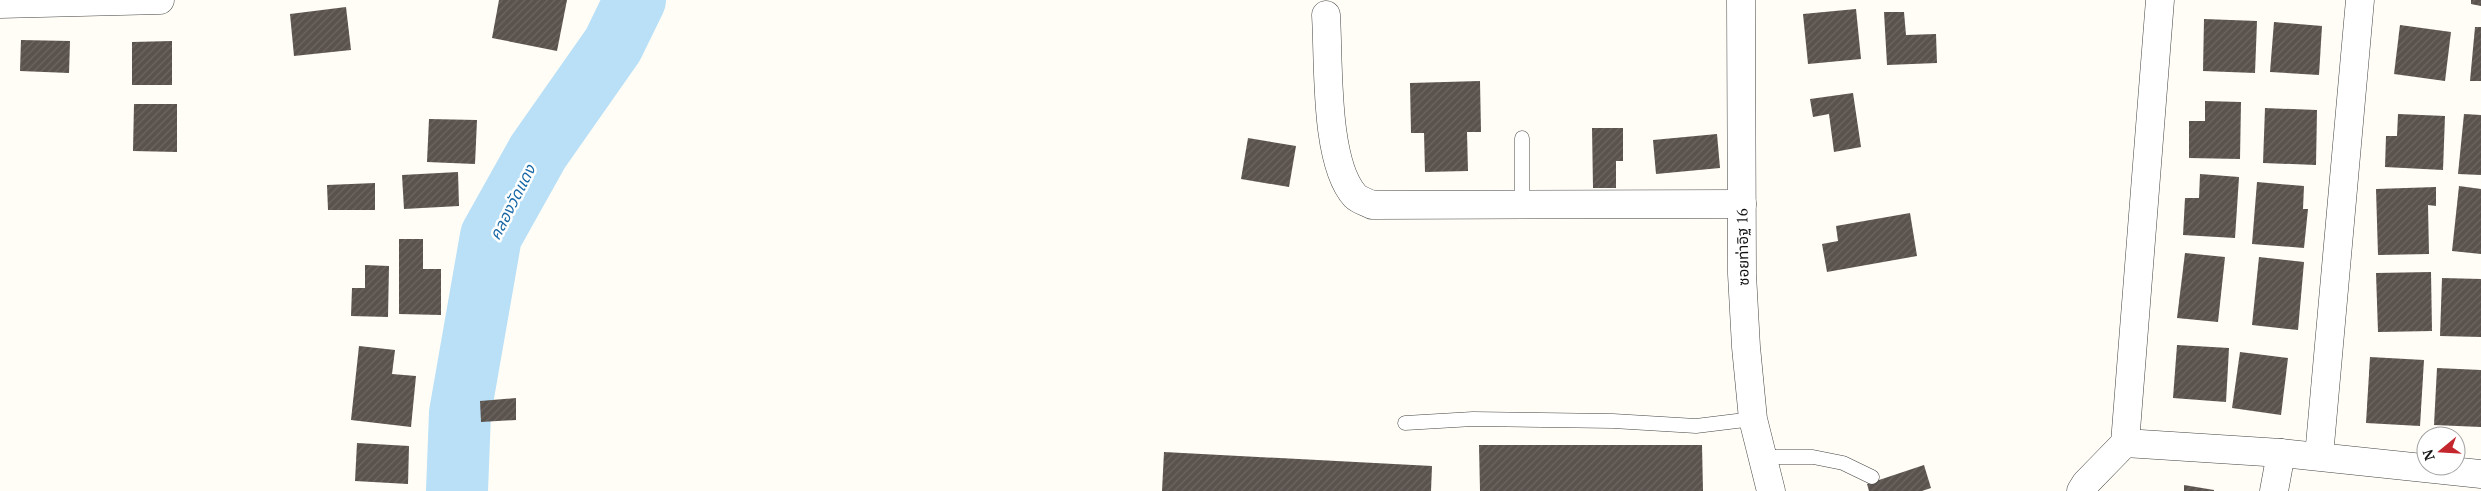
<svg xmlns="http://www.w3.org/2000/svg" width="2481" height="491" font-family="'PT Serif','Noto Sans Thai',serif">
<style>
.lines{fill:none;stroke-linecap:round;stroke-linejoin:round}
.river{stroke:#b9e0f7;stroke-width:62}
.building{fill:url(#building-hatch)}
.service-casing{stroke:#444;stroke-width:15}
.minor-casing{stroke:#444;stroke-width:29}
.service{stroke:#fff;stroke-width:14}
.minor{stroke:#fff;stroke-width:28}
.labels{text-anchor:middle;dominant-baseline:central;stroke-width:5;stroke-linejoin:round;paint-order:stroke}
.street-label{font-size:15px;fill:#111;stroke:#fff}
.water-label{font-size:16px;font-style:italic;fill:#1768a6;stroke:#fff}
</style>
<defs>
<pattern id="building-hatch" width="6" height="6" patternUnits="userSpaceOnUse" patternTransform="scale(1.25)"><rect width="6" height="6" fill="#5a524d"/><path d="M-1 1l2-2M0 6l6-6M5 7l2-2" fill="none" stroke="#6d6662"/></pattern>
</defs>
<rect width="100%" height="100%" fill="#fffdf5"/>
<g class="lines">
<!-- river -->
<path class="river" d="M457,491l3,-78 31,-177 47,-84 75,-107 22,-45"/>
</g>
<!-- building -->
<g class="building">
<path d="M499,0h68l-10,51 -65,-13z"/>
<path d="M2471,0h10v6l-10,-2z"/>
<path d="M346,7l5,43 -57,6 -4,-42z"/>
<path d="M1856,9l5,50 -53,5 -5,-50z"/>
<path d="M1884,12h20l2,23 30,-1 1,29 -50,2z"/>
<path d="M2204,19l53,2 -2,52 -52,-2z"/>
<path d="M2274,22l48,4 -3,49 -49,-3z"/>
<path d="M2400,25l51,7 -6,49 -51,-7z"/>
<path d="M2475,27h6v54h-11z"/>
<path d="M21,40l49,1 -1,32 -49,-2z"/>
<path d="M172,41v44h-40v-43z"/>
<path d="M1480,81l1,51h-14l1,39 -43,1 -1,-39h-13l-1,-50z"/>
<path d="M1853,93l8,54 -27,5 -5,-38 -16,3 -3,-18z"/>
<path d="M2205,101l36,1 -1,57 -51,-1v-37h16z"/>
<path d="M134,104h43v48l-44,-1z"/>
<path d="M2265,108l52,2 -1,55 -53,-2z"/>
<path d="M2398,114l47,2 -2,54 -58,-3 1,-31h11z"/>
<path d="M2464,114l17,1v60l-23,-1z"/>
<path d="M429,119l48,1 -2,44 -48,-2z"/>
<path d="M1592,128h31v33h-7v27h-23z"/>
<path d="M1717,134l3,34 -64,6 -3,-34z"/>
<path d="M1248,138l48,8 -7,41 -48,-8z"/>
<path d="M458,172l1,34 -55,3 -2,-34z"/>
<path d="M2200,174l39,3 -4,61 -52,-3 2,-37h14z"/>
<path d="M2257,182l47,4 -1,23h5l-4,39 -52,-4z"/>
<path d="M375,183v27h-47l-1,-25z"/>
<path d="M2459,186l22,3v65l-29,-3z"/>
<path d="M2436,187v19l-8,-1 1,49 -51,1 -2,-66z"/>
<path d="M1910,213l7,43 -90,16 -5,-28 16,-3 -2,-15z"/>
<path d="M399,239h24v30h18v46l-42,-1z"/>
<path d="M2185,253l40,4 -7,65 -41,-4z"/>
<path d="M2259,257l45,5 -6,68 -46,-5z"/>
<path d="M365,265l24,1 -1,51 -37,-1 1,-28h13z"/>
<path d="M2431,272l1,59 -54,1 -2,-59z"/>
<path d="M2442,278l39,1v58l-41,-1z"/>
<path d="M2177,345l52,3 -3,54 -53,-4z"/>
<path d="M359,346l36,4 -3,24 24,2 -5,51 -60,-7z"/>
<path d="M2240,352l48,6 -7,57 -49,-7z"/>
<path d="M2370,357l54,3 -4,66 -54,-3z"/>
<path d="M2437,368l44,2v57l-47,-2z"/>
<path d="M516,398v22l-35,2 -1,-21z"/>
<path d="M357,443l52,3 -1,38 -53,-3z"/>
<path d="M1479,445h223l1,46h-223z"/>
<path d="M1164,452l268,14 -1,25h-269z"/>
<path d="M1924,465l7,23 -9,3h-53l-2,-7z"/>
<path d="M2184,485l30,5v1h-30z"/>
</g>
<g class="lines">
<defs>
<g id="service">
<path d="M1522,205v-67"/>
<path d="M1405,423l68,-4 140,2 83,5 57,-7"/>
<path d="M1762,457h51l30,6 29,14"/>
</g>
<g id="minor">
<path d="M1741,0l1,274 4,73 7,72 18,72"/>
<path d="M0,4l160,-4"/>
<path d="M1326,15c3,46 -2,147 29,181 4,4 11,6 17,9l370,-1"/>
<path d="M2125,443l156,10 200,21"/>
<path d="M2319,456l41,-456"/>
<path d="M2081,491l5,-8 39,-40 35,-443"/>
<path d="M2274,491l7,-38"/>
</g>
</defs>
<!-- service casing -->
<use href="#service" class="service-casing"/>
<!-- minor casing -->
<use href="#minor" class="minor-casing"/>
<!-- service -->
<use href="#service" class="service"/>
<!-- minor -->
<use href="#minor" class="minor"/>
</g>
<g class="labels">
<!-- street labels -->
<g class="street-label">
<text transform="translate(1742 247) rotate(-91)">ซอยท่าอิฐ 16</text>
</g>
<!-- water labels -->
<g class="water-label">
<text transform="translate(512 202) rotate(-63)">คลองวัดแดง</text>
</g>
</g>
<!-- north arrow -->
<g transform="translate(2441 451) rotate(252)"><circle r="24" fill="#ffffff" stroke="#a0a0a0"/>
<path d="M0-4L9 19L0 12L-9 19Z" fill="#c4262e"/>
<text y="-8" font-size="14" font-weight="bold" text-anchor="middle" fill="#111111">N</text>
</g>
</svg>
